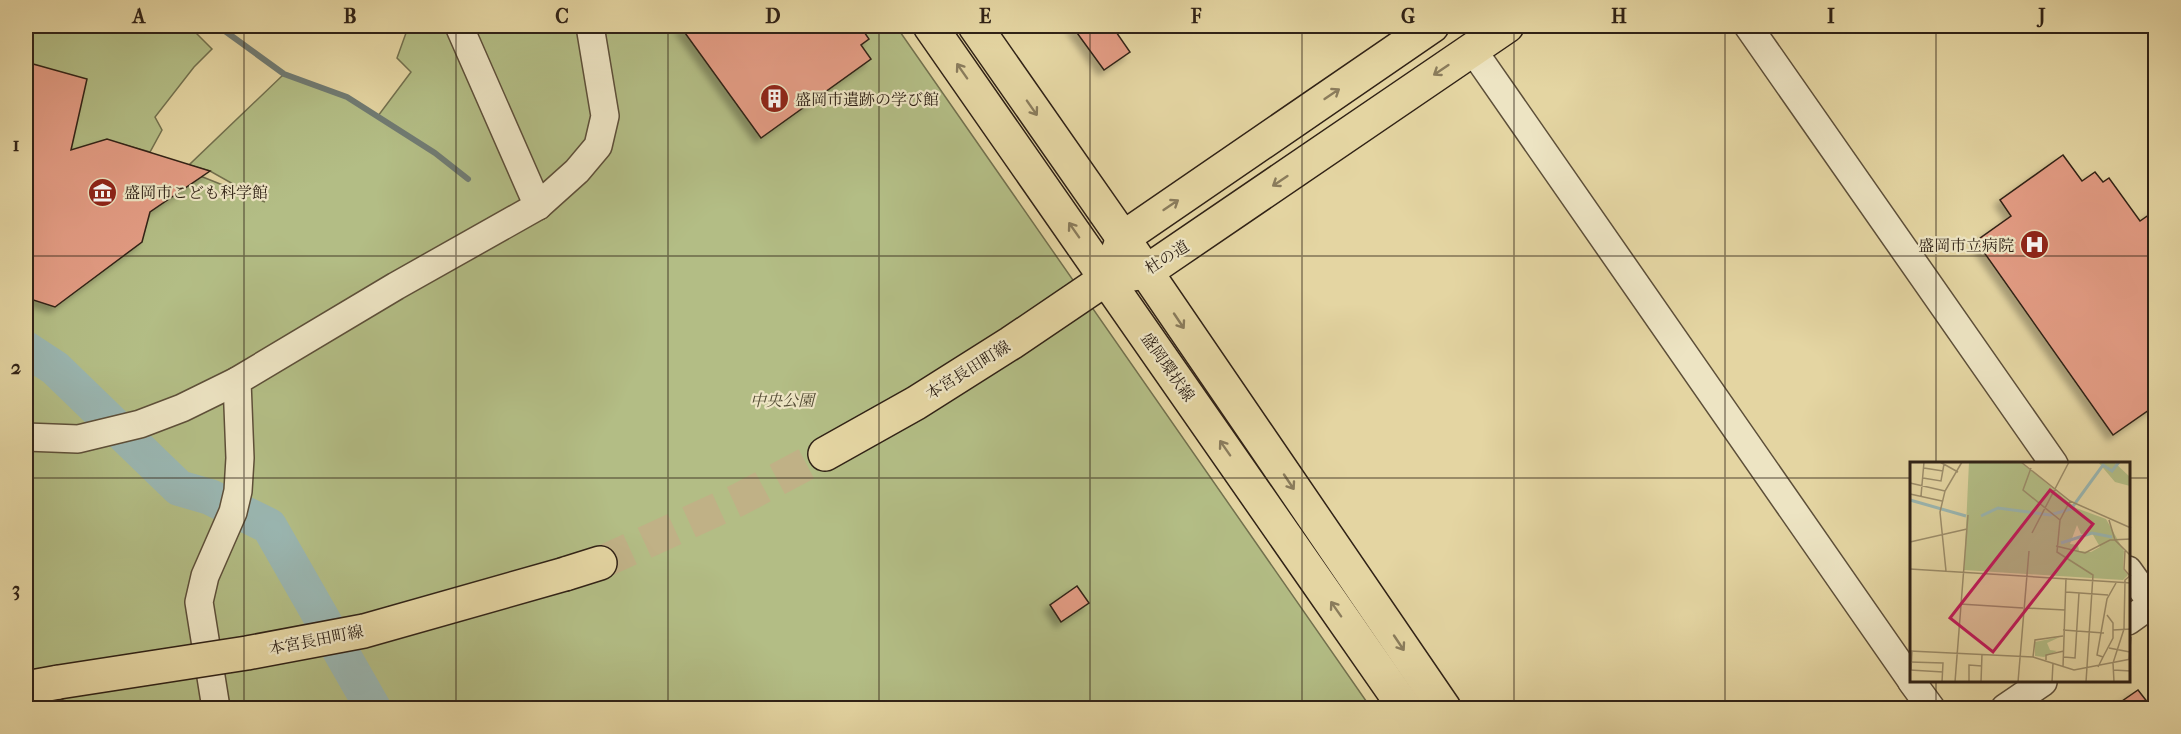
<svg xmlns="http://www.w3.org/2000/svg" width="2181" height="734" font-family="'IM FELL French Canon','Noto Serif JP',serif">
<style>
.green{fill:#b3bd85;stroke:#72704e;stroke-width:1.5}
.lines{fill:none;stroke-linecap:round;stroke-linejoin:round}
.stream{stroke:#707b73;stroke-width:6}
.river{stroke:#9ab6b1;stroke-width:36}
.building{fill:#e39c84;stroke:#302216;stroke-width:1.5;filter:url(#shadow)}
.major-tunnel{stroke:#c0b186;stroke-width:33;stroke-dasharray:33 16;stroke-linecap:butt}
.minor-casing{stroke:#5d4f39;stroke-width:30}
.major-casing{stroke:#302216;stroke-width:36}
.minor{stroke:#ede4c3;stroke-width:27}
.major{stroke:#e4d5a2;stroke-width:33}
.major-bridge-casing{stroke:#302216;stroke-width:36;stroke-linecap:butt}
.major-bridge{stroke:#e4d5a2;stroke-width:33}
.oneway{stroke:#8a7c5c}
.grid{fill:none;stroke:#302216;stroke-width:1.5;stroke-opacity:0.55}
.labels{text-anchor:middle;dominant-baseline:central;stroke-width:4.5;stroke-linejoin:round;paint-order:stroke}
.poi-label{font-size:16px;fill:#302216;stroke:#ede4c3;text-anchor:start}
.street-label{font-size:16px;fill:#302216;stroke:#ede4c3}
.park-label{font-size:16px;font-style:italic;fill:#514932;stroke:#ede4c3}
.inset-river{fill:none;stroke:#9ab6b1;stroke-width:3}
.inset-road{fill:none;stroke:#9c8d6a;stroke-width:1.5}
.view{fill:#c2185b;fill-opacity:0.15;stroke:#c2185b;stroke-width:3}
.inset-edge{fill:none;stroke:#302216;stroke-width:3}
.neatline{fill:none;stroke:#302216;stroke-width:2}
.grid-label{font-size:20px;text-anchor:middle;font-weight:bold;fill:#302216}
</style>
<defs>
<filter id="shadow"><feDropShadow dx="-5.5" dy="5.5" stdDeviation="3" flood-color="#0004"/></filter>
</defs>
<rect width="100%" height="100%" fill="#e4d5a2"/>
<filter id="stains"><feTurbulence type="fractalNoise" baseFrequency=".00333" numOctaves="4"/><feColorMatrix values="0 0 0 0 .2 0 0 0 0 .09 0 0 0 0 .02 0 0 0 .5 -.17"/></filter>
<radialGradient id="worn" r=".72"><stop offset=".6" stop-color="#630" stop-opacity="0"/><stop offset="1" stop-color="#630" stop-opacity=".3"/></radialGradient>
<!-- green -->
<path class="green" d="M26,26h163l23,23 -18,18 -39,50 7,13 -12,22 -32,-9 147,59 -55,-31 -21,-6 95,-91 63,23 31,19 33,-44 -14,-14 9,-25 -8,-7h498l475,682h-1345z"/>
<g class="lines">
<!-- stream -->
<path class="stream" d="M218,26l66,48 63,23 88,56 33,26"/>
<!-- river -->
<path class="river" d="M26,349l29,19 124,120 31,9 59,29 104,182"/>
</g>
<!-- building -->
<g class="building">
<path d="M680,26h180l9,13 -8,6 10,14 -110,79z"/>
<path d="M1072,26h40l18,26 -26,18z"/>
<path d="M26,62l61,17 -16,71 36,-11 103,32 -60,41 -8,30 -87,65 -28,-9 -1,-5z"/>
<path d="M2063,155l19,26 13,-9 8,10 6,-4 31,43 16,-11v195l-43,30 -137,-194 35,-25 -11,-16z"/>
<path d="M1077,586l12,17 -28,19 -11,-17z"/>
<path d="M2138,690l14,18h-40z"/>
</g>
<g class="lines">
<!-- major-tunnel -->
<path class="major-tunnel" d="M600,563l138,-63 87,-46"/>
<defs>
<g id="minor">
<path d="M459,26l79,180"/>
<path d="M1748,26l306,438"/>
<path d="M1472,49l439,631"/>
<path d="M26,437l52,2 62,-15 42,-16 55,-27"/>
<path d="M2128,570l28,39"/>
<path d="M2128,621l28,-20"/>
<path d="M1912,682l19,26"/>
<path d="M216,708l-17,-106 6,-26 28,-64 5,-21 2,-33 -3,-77 159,-95 142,-80 39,-35 21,-25 7,-30 -15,-90"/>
<path d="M2005,708l38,-26"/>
</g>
<g id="major">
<path d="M930,26l475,682"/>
<path d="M975,26l148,212 321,470"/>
<path d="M1116,257l7,-19 309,-212"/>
<path d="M825,454l91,-51 95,-60 96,-65 39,-6 361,-246"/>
<path d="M565,574l35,-11"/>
<path d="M26,688l33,-6"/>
</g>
</defs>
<!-- minor casing -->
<use href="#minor" class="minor-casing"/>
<!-- major casing -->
<use href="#major" class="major-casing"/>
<!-- minor -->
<use href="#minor" class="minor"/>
<!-- major -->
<use href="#major" class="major"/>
<defs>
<path id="major-bridge" d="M59,682l188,-29 117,-22 201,-57"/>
</defs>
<!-- major-bridge casing -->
<use href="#major-bridge" class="major-bridge-casing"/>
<!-- major-bridge -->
<use href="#major-bridge" class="major-bridge"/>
</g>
<!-- one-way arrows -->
<defs><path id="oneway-shaft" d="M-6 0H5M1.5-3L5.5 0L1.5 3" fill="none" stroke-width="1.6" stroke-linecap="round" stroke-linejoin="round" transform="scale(1.5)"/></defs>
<g class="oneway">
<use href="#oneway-shaft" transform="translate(1441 70) rotate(146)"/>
<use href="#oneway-shaft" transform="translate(962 71) rotate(-125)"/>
<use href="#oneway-shaft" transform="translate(1332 94) rotate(-34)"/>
<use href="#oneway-shaft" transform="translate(1032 108) rotate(55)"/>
<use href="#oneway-shaft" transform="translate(1280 181) rotate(146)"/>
<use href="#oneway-shaft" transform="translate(1171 205) rotate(-34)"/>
<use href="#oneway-shaft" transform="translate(1074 230) rotate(-125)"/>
<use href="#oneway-shaft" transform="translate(1179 321) rotate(56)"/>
<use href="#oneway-shaft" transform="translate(1225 448) rotate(-125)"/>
<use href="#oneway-shaft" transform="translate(1289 482) rotate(56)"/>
<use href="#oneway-shaft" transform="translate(1336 609) rotate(-125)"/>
<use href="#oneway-shaft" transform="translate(1399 643) rotate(56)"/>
</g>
<!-- grid -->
<path class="grid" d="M244,26v682M456,26v682M668,26v682M879,26v682M1090,26v682M1302,26v682M1514,26v682M1725,26v682M1936,26v438M26,256h2130M26,478h1885M2128,478h28M1936,682v26"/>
<!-- icons -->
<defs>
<symbol id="building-disc" viewBox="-11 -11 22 22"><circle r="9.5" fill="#8f2418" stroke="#ede4c3"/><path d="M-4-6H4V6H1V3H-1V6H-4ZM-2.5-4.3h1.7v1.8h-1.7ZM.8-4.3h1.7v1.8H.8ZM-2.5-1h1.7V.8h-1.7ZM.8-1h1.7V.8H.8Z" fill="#fff"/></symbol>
<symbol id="museum-disc" viewBox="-11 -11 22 22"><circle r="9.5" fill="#8f2418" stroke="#ede4c3"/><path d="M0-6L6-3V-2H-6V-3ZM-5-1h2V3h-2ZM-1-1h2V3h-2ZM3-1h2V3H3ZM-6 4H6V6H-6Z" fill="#fff"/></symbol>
<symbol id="hospital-disc" viewBox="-11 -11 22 22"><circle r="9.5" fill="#8f2418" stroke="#ede4c3"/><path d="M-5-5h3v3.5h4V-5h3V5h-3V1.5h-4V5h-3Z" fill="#fff"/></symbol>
</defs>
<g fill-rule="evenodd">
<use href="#building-disc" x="758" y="82" width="33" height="33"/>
<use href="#museum-disc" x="86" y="176" width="33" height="33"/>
<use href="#hospital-disc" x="2018" y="228" width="33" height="33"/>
</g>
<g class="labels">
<!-- poi labels -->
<g class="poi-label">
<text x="795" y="99">盛岡市遺跡の学び館</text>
<text x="124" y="192">盛岡市こども科学館</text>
<text x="2014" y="245" text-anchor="end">盛岡市立病院</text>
</g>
<!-- street labels -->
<g class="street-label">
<text transform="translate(1167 257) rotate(-32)">杜の道</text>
<text transform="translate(1168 367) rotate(55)">盛岡環状線</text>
<text transform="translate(968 370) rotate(-32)">本宮長田町線</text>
<text transform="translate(316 640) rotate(-11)">本宮長田町線</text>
</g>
<!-- park labels -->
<g class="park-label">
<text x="782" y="400">中央公園</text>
</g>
</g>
<!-- overview -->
<g transform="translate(1910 462)">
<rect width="220" height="220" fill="#e4d5a2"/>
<path d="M59,0h52l55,46 30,11 18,32 -1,18 5,6 -5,5 -159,-10zM167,63l4,9 11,-1 8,14 -9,5 -12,-1 -1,-6 -8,-1zM188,0h16l16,15v9l-15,-4zM150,175l-13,6 3,7 7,1 -13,6 -9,-1v-14z" fill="#b3bd85" fill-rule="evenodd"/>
<path class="inset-river" d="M0,38l56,16M71,54l17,-8 52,7 21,-6 32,-44 9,6 7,-9M151,81l31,-10 20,4"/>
<path class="inset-road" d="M30,0l18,10M111,0l49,39 61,27M14,6l19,3M121,6l-8,22 37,30 -3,32 36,23 -7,107M13,16l18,3 3,-17M0,21l35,8M0,32l32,7M11,34l3,-34M150,58l10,-19M199,58l6,20 16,16M122,71l37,-71M0,80l57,-13M146,84l29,7 25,-13 21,-1M215,89l-1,18 6,7M0,107l221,14M36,109l-6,-59 5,-21 17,-29M156,130l42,3M50,142l63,4M116,146l39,2M153,168l41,3M203,168l18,-1M199,186l21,4M0,189l123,6 41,13 57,-11M123,195l2,-17 28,-4M154,195l11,1 4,-65M193,195l10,-19v-15l-6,-8M136,198v-5l18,-4M219,198l2,-23M0,200l33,1 -1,19M153,205l3,-89M188,205l5,-10 -6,-2 10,-56 9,-16M0,208l33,2M1,208l1,-19M203,208l18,1M45,220l13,-167M59,220v-17l13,1M71,220l1,-28M108,220l11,-131M142,220l1,-19M204,220l-1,-19 11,-34 1,-49 6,-5"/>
<path class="view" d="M140,28l43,34 -100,128 -43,-34z"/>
<rect width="220" height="220" class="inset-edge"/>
</g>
<!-- margin -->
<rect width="2181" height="734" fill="none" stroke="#e4d5a2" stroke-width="66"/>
<rect x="33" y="33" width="2115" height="668" class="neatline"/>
<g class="grid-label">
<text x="139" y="23">A</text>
<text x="350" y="23">B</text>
<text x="562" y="23">C</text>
<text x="773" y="23">D</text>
<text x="985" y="23">E</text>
<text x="1196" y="23">F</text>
<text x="1408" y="23">G</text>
<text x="1619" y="23">H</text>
<text x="1831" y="23">I</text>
<text x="2042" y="23">J</text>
<text x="16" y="151">1</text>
<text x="16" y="374">2</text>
<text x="16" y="596">3</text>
</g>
<rect width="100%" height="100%" filter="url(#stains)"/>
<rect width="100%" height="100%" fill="url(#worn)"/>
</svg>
